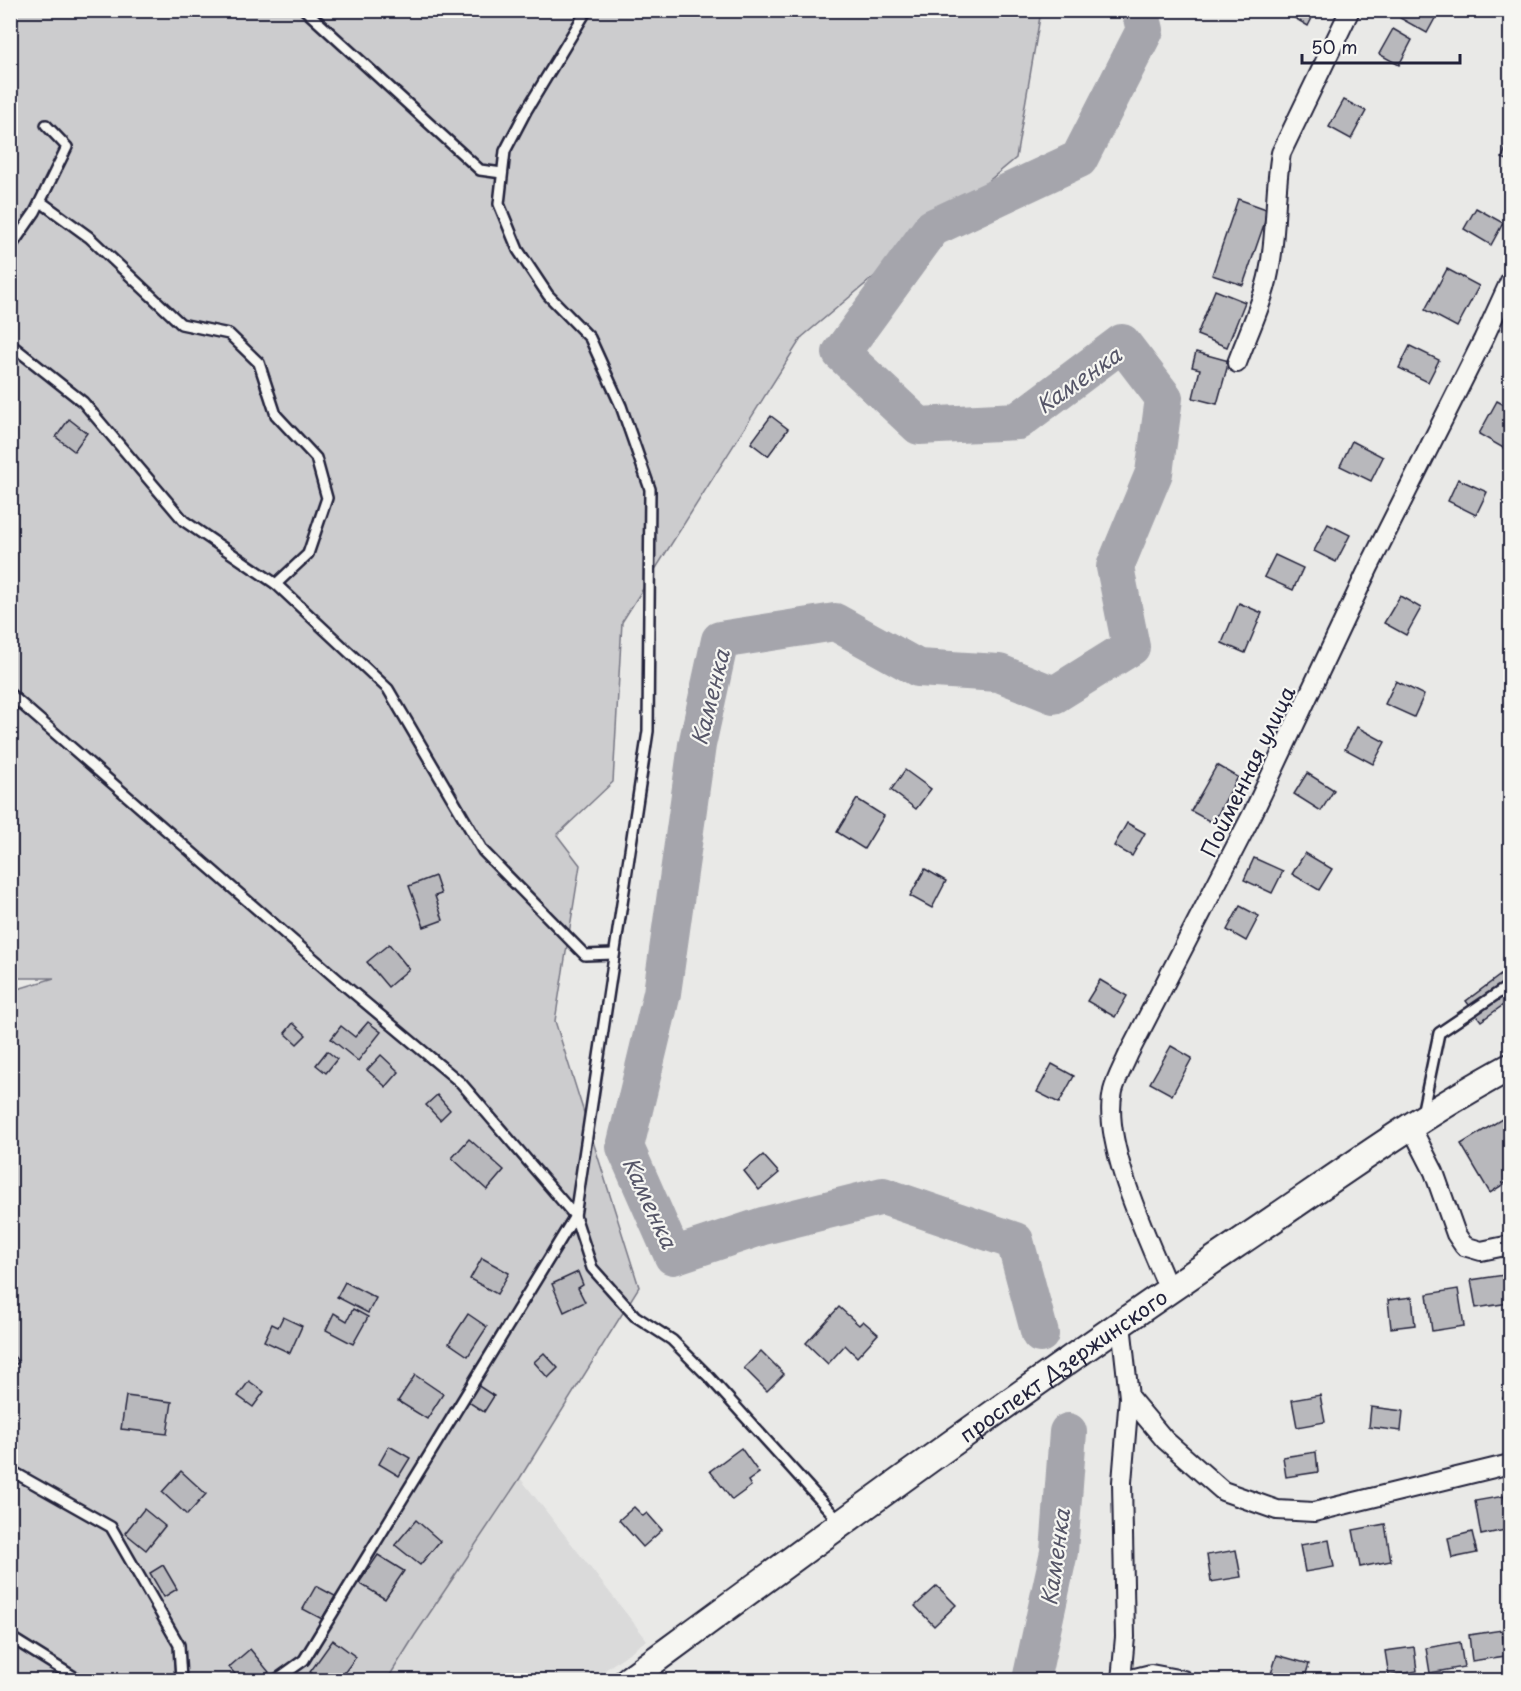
<svg xmlns="http://www.w3.org/2000/svg" width="1521" height="1691" font-family="'Playpen Sans',sans-serif">
<style>
.built{fill:#dadada}
.green{fill:#ccccce;stroke:#777784;stroke-width:1.5}
.lines{fill:none;stroke-linecap:round;stroke-linejoin:round}
.river{stroke:#a5a5ac;stroke-width:38}
.building{fill:#b8b8bc;stroke:#22223b;stroke-width:1.5}
.lane-casing{stroke:#22223b;stroke-width:14}
.street-casing{stroke:#22223b;stroke-width:22}
.secondary-casing{stroke:#22223b;stroke-width:30}
.lane{stroke:#f6f6f2;stroke-width:9}
.street{stroke:#f6f6f2;stroke-width:18}
.secondary{stroke:#f6f6f2;stroke-width:26}
.labels{text-anchor:middle;dominant-baseline:central;stroke-width:4.5;stroke-linejoin:round;paint-order:stroke}
.street-label{font-size:21px;fill:#22223b;stroke:#f6f6f2}
.water-label{font-size:22px;font-style:italic;fill:#565668;stroke:#f6f6f2}
</style>
<rect width="100%" height="100%" fill="#e9e9e7"/>
<filter id="ink" filterUnits="userSpaceOnUse"><feTurbulence type="fractalNoise" baseFrequency=".0167" numOctaves="2"/><feDisplacementMap in="SourceGraphic" scale="12" xChannelSelector="R" yChannelSelector="G"/><feConvolveMatrix kernelMatrix="1 2 1 2 8 2 1 2 1" color-interpolation-filters="sRGB"/></filter>
<g filter="url(#ink)">
<!-- built -->
<path class="built" d="M520,1478l127,162 -56,40h-204l28,-45z"/>
<!-- green -->
<path class="green" d="M10,11h1031l-25,147 -214,179 -180,285 -9,160 -56,53 23,30 -25,156 84,266 -119,191 -105,157 -28,45h-376v-689l43,-13h-44z"/>
<g class="lines">
<!-- river -->
<g class="river">
<path d="M1040,1334l-25,-93 -132,-45 -120,30 -90,30 -48,-109 37,-154 35,-248 23,-105 115,-18 83,46 81,5 55,22 77,-48 -16,-80 39,-94 10,-75 -42,-55 -104,78 -99,5 -78,-73 91,-125 147,-69 66,-129 -5,-20"/>
<path d="M1031,1680l28,-128 9,-120"/>
</g>
</g>
<!-- building -->
<g class="building">
<path d="M1281,10h35l-8,16z"/>
<path d="M1404,10h34l1,1 -12,22 -27,-15z"/>
<path d="M1393,29l19,11 -13,25 -20,-11z"/>
<path d="M1344,100l22,11 -15,28 -22,-12z"/>
<path d="M1510,138v23l-8,-3z"/>
<path d="M1238,199l31,11 -26,75 -31,-10z"/>
<path d="M1476,208l27,15 -12,22 -27,-16z"/>
<path d="M1447,269l32,17 -22,41 -32,-17z"/>
<path d="M1215,290l30,12 -18,45 -30,-12z"/>
<path d="M1410,346l29,14 -11,22 -29,-14z"/>
<path d="M1196,352l33,9 -12,43 -24,-6 7,-29 -8,-2z"/>
<path d="M1497,401l13,7v32l-5,9 -26,-15z"/>
<path d="M771,416l17,13 -20,27 -17,-13z"/>
<path d="M69,419l18,14 -13,18 -18,-14z"/>
<path d="M1352,441l31,16 -12,24 -31,-15z"/>
<path d="M1458,479l29,13 -11,23 -28,-14z"/>
<path d="M1328,524l22,11 -14,27 -22,-11z"/>
<path d="M1275,555l28,13 -10,22 -29,-13z"/>
<path d="M1400,596l21,12 -15,27 -22,-12z"/>
<path d="M1239,603l23,10 -17,40 -23,-10z"/>
<path d="M1396,681l28,14 -10,22 -29,-13z"/>
<path d="M1357,727l28,15 -12,22 -28,-15z"/>
<path d="M1217,765l21,12 -25,46 -22,-12z"/>
<path d="M905,770l26,19 -15,20 -25,-19z"/>
<path d="M1307,773l27,17 -13,21 -27,-17z"/>
<path d="M857,799l27,17 -20,33 -27,-17z"/>
<path d="M1127,823l18,10 -13,23 -18,-10z"/>
<path d="M1305,853l27,16 -13,21 -27,-16z"/>
<path d="M1254,858l29,13 -11,22 -28,-13z"/>
<path d="M925,869l21,12 -14,27 -22,-12z"/>
<path d="M435,876l6,18 -6,2 8,24 -19,7 -15,-41z"/>
<path d="M1240,906l19,10 -13,25 -19,-11z"/>
<path d="M389,944l20,25 -21,18 -21,-25z"/>
<path d="M1510,968v32l-29,21 -15,-20z"/>
<path d="M1100,980l27,16 -12,21 -28,-16z"/>
<path d="M368,1022l13,10 -23,29 -27,-22 10,-13 14,11z"/>
<path d="M293,1023l13,12 -9,9 -12,-11z"/>
<path d="M1171,1046l21,12 -20,37 -22,-12z"/>
<path d="M327,1051l10,8 -11,14 -10,-8z"/>
<path d="M381,1055l18,17 -13,15 -19,-17z"/>
<path d="M1052,1064l22,12 -15,27 -22,-11z"/>
<path d="M437,1095l13,15 -10,10 -14,-15z"/>
<path d="M1510,1114v66l-20,13 -29,-49z"/>
<path d="M469,1139l35,31 -17,20 -35,-32z"/>
<path d="M763,1155l16,18 -20,17 -15,-19z"/>
<path d="M482,1258l27,15 -12,21 -27,-15z"/>
<path d="M578,1272l5,13 -5,3 7,14 -21,10 -12,-28z"/>
<path d="M1504,1275l5,28 -33,5 -5,-28z"/>
<path d="M345,1282l31,16 -8,15 -31,-16z"/>
<path d="M1458,1289l6,37 -32,5 -5,-37z"/>
<path d="M1412,1297l3,28 -24,3 -3,-28z"/>
<path d="M839,1307l20,18 4,-4 15,13 -21,23 -12,-12 -17,19 -22,-21z"/>
<path d="M353,1309l15,8 -15,27 -27,-14 8,-17 13,8z"/>
<path d="M468,1314l19,13 -19,29 -19,-13z"/>
<path d="M283,1317l19,9 -12,27 -26,-12 8,-17 6,3z"/>
<path d="M761,1351l23,23 -17,17 -23,-23z"/>
<path d="M10,1352l9,10 -9,6z"/>
<path d="M544,1353l14,15 -10,10 -14,-16z"/>
<path d="M415,1375l28,19 -16,25 -29,-18z"/>
<path d="M249,1381l15,11 -11,15 -15,-11z"/>
<path d="M477,1385l17,11 -10,16 -17,-11z"/>
<path d="M1320,1395l5,27 -28,5 -5,-27z"/>
<path d="M126,1396l46,6 -5,32 -46,-5z"/>
<path d="M1510,1397v35h-1l-6,-34z"/>
<path d="M1371,1407l32,4 -2,20 -32,-4z"/>
<path d="M389,1446l21,12 -11,18 -20,-12z"/>
<path d="M741,1448l18,25 -11,8 3,5 -19,14 -22,-29z"/>
<path d="M1316,1452l2,20 -32,5 -3,-20z"/>
<path d="M181,1471l25,23 -19,21 -25,-23z"/>
<path d="M1504,1496l6,33 -29,6 -6,-34z"/>
<path d="M634,1507l9,9 4,-3 15,17 -19,17 -24,-27z"/>
<path d="M144,1509l21,17 -19,24 -21,-17z"/>
<path d="M416,1520l24,21 -20,24 -25,-20z"/>
<path d="M1385,1524l6,37 -31,6 -7,-37z"/>
<path d="M1472,1532l5,21 -25,5 -4,-20z"/>
<path d="M1329,1540l5,27 -29,5 -5,-27z"/>
<path d="M1236,1550l5,27 -30,5 -4,-27z"/>
<path d="M378,1555l26,16 -19,28 -26,-16z"/>
<path d="M163,1565l14,24 -13,8 -14,-24z"/>
<path d="M316,1586l19,10 -13,23 -19,-10z"/>
<path d="M937,1586l19,19 -22,21 -19,-20z"/>
<path d="M1502,1630l3,26 -33,5 -3,-26z"/>
<path d="M333,1640l23,17 -17,23h-17l-12,-8z"/>
<path d="M1460,1642l4,25 -34,6 -4,-25z"/>
<path d="M1414,1647l3,24 -28,5 -4,-25z"/>
<path d="M250,1649l19,23 -11,8h-18l-11,-13z"/>
<path d="M1277,1655l32,9 -5,16h-35z"/>
</g>
<g class="lines">
<defs>
<g id="lane">
<path d="M305,10l175,160 22,3"/>
<path d="M41,202l48,35 92,87 48,10 30,29 17,52 40,43 11,40 -19,56 -32,30"/>
<path d="M10,248l25,-36 32,-65 -21,-22"/>
<path d="M10,344l73,58 101,119 92,63 112,105 95,162 102,104 29,-1"/>
<path d="M10,694l327,285 124,104 114,133 17,52 43,48 37,24 37,37 132,146"/>
<path d="M1422,1114l17,-81 71,-48"/>
<path d="M10,1470l101,57 68,118 2,35"/>
<path d="M10,1637l69,43"/>
<path d="M276,1680l28,-20 271,-444 73,-485 2,-242 -29,-83 -31,-68 -42,-43 -30,-45 -19,-46 6,-53 21,-40 61,-101"/>
</g>
<g id="street">
<path d="M1237,363c10,-27 27,-63 32,-91 8,-39 5,-79 12,-119l69,-143"/>
<path d="M1411,1127l23,45 22,62 8,12 17,5 29,-6"/>
<path d="M1169,1290c-20,-49 -68,-147 -56,-199 3,-12 11,-26 16,-38l124,-240 116,-246 114,-227 27,-59"/>
<path d="M1121,1324l8,73 36,43 58,51 54,19 37,2 196,-48"/>
<path d="M1121,1680l4,-43 -3,-155 7,-85"/>
<path d="M1127,1680l24,-6 32,6"/>
</g>
<g id="secondary">
<path id="s1" d="M628,1680c200,-147 400,-295 606,-434 91,-61 180,-127 276,-179"/>
</g>
</defs>
<!-- lane casing -->
<use href="#lane" class="lane-casing"/>
<!-- street casing -->
<use href="#street" class="street-casing"/>
<!-- secondary casing -->
<use href="#secondary" class="secondary-casing"/>
<!-- lane -->
<use href="#lane" class="lane"/>
<!-- street -->
<use href="#street" class="street"/>
<!-- secondary -->
<use href="#secondary" class="secondary"/>
</g>
</g>
<g class="labels">
<!-- street labels -->
<g class="street-label">
<text transform="translate(1247 771) rotate(-64)">Пойменная улица</text>
<text stroke="none"><textPath href="#s1" startOffset="537">проспект Дзержинского</textPath></text>
</g>
<!-- water labels -->
<g class="water-label">
<text transform="translate(1078 379) rotate(-35)">Каменка</text>
<text transform="translate(709 697) rotate(-76)">Каменка</text>
<text transform="translate(651 1202) rotate(65)">Каменка</text>
<text transform="translate(1054 1557) rotate(-82)">Каменка</text>
</g>
</g>
<!-- margin -->
<rect width="1521" height="1691" fill="none" stroke="#f6f6f2" stroke-width="36"/>
<rect x="18" y="18" width="1485" height="1655" fill="none" stroke="#22223b" stroke-width="2" filter="url(#ink)"/>
<!-- scale -->
<path d="M1302 54v9h158v-9" fill="none" stroke="#22223b" stroke-width="3"/>
<text x="1311" y="54" font-size="18" fill="#22223b" stroke="#f6f6f2" stroke-width="4.5" paint-order="stroke">50 m</text>
</svg>
